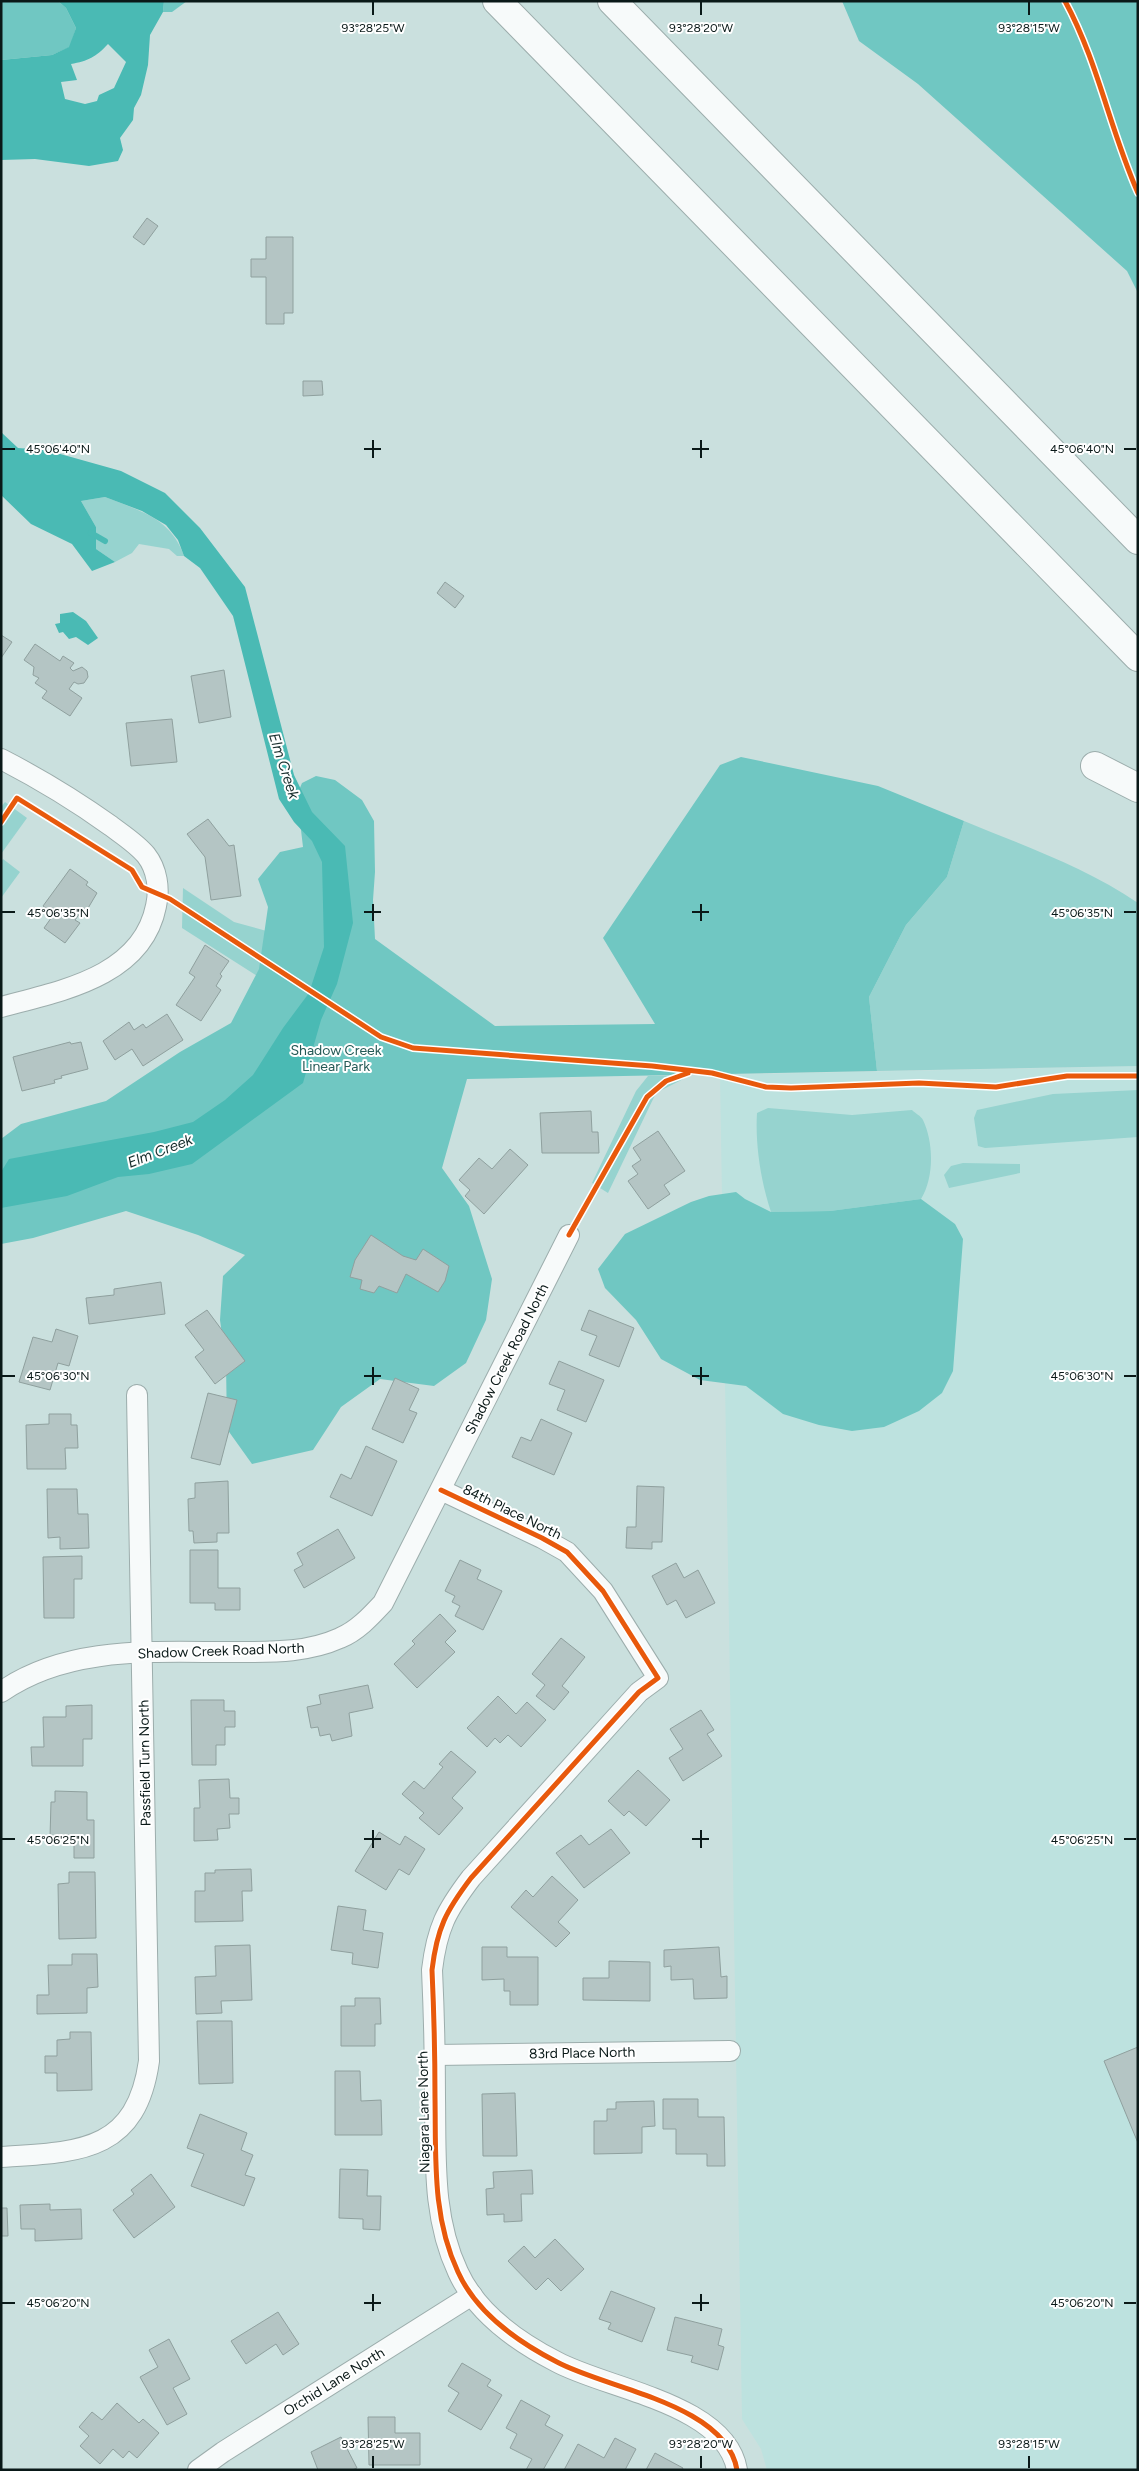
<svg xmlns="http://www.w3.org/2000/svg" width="1139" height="2471" font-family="Figtree,sans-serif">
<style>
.built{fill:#bde2df}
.green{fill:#96d3cf}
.forest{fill:#70c7c2}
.water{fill:#4abab4;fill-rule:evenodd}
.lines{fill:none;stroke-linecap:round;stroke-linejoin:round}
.stream{stroke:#4abab4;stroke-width:6}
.building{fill:#b4c5c4;stroke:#8fa09e}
.minor-casing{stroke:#9cadac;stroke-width:22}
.highway-casing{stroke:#9cadac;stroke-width:30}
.minor{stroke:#f7fafa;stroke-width:20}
.highway{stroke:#f7fafa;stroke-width:28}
.cycleway-casing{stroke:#fff;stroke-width:8}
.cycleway{stroke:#e8590c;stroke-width:5}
.ticks{fill:none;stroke:#0a1918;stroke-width:2}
.labels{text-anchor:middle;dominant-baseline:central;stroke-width:4;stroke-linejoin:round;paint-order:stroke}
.park-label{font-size:14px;fill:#245a56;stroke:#fff}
.street-label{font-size:14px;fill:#0a1918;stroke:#fff}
.water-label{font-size:15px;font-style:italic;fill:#192f2e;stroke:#fff}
.ticks-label{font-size:12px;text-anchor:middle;fill:#0a1918;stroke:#fff;stroke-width:4;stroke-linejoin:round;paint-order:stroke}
</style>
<rect width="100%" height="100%" fill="#cae0de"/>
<!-- built -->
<path class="built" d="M1138,1066v1404h-371l-6,-21 -19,-30 -22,-1344z"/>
<!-- green -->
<g class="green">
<path d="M105,497c35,14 66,21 79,59h-7l-8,-7 -30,-5 -7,9 -17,9 -19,-13v-22l-15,-26z"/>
<path d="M5,802l22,16 -26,36v-47z"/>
<path d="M964,821c58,24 121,46 174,82v163l-261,5 -8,-74 37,-72 41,-48z"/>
<path d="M3,859l17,13 -19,26v-36z"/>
<path d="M183,888l51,34 90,25 -26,55 -116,-74z"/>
<path d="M691,1075l-35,18 -48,100 -16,-10 44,-92 12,-15z"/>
<path d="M1138,1090v47l-153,11 -7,-2 -4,-28 3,-8 76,-16z"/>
<path d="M768,1108l84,7 60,-5c3,3 9,6 11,10 11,23 11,58 -2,79l-91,12 -59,1c-10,-30 -16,-67 -14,-99z"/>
<path d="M963,1163l57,1v9l-71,15 -5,-13 7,-9z"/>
</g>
<!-- forest -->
<g class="forest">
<path d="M1,1h57l8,7 10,20 -6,19 -18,8 -51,5z"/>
<path d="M164,1h23l-15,11h-9z"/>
<path d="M842,1h296v292l-11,-22 -209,-187 -59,-43z"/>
<path d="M741,757l137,29 86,35 -17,56 -41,48 -37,72 8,74 -410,8 -25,89 27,38 23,73 -6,41 -20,43 -32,23 -54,-7 -39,28 -28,43 -61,14 -25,-35 -1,-66 -6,-43 3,-44 22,-21 -47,-20 -72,-24 -93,27 -32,6v-105l20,-15 85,-23 74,-49 51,-29 28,-54 9,-62 -10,-28 22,-27 23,-5 -2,-17 -9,-23 10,-24 14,-7 19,4 27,20 12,21 1,51 -2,28 2,39 120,87 160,-2 -52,-86 117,-173z"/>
<path d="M736,1192l9,7 26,13 59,-1 91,-12 34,25 8,15 -10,132 -11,22 -23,18 -35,16 -32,4 -33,-6 -36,-11 -37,-28 -46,-6 -39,-21 -25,-39 -31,-32 -7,-19 27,-35 66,-32 18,-6z"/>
</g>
<!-- water -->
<g class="water">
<path d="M58,1h106l-1,11 -13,23 -2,30 -7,30 -7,13 -1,12 -13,18 3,12 -5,11 -29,5 -54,-7 -34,1v-100l51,-5 17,-8 7,-19 -10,-20zM108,44l18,18 -12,26 -15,7 -2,6 -12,3 -20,-5 -4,-17 16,-2 -6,-16c17,-3 25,-7 37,-20z"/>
<path d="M1,432l17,16 28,2 75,21 44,22 35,35 45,59 49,188 18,37 33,34 8,77 -16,61 -16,36 -18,63 -111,81 -43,10 -31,3 -51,19 -66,12v-36l8,-13 145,-27 39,-10 32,-22 28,-25 30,-47 26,-35 15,-46 -2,-85 -10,-21 -18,-19 -15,-23 -46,-183 -33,-48 -16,-12 -6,-16 -12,-15 -24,-14 -37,-14 -24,4 15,26v22l19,13 -23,9 -20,-27 -41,-20 -30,-29z"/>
<path d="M73,612l13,9 12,17 -10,7 -12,-8 -7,2 -6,-7 -4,1 -4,-9 5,-1v-9z"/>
</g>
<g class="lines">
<!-- stream -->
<path class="stream" d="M91,533l14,8"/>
</g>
<!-- building -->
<g class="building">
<path d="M147,218l11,8 -14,19 -11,-8z"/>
<path d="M266,237h27v76h-9v11h-18v-47h-15v-18h15z"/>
<path d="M303,381h19l1,14 -20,1z"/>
<path d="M445,582l19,14 -9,12 -18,-15z"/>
<path d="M1,635l11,7 -11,16z"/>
<path d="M35,644l25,17 3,-5 11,7 -4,5 3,3 9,-4 5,4 1,6 -4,6 -6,1 -4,-2 -5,7 13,9 -12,18 -28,-18 5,-7 -12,-8 4,-5 -6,-3 1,-8 -10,-7z"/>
<path d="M224,670l7,47 -32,6 -8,-47z"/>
<path d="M172,719l5,43 -46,4 -5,-43z"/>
<path d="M208,819l21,27 5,-1 7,51 -30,4 -6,-43 -18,-23z"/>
<path d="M70,869l18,13 -2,3 11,8 -13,22 -3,-3 -6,8 5,3 -15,20 -21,-15 10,-14 -11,-8z"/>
<path d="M205,945l24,16 -9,13 2,2 -6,10 5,4 -20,31 -25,-16 19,-28 -6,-4z"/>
<path d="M167,1014l16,26 -40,26 -11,-17 -17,11 -12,-19 26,-19 5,8 9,-6 3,4z"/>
<path d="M70,1042l1,2 10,-2 7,27 -27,7 1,2 -8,2 1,3 -33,8 -9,-34z"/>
<path d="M591,1111l1,21h6l1,21h-57l-2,-40z"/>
<path d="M658,1131l27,40 -21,14 6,9 -22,15 -20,-28 10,-7 -6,-8 9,-6 -8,-12z"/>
<path d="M510,1149l18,16 -44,49 -19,-18 5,-6 -11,-10 20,-22 13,11z"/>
<path d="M371,1235l32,21 13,4 7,-11 26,17 -4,15 -7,11 -32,-18 -9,19 -18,-7 -5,7 -14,-4 2,-9 -12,-3 5,-17z"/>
<path d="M161,1282l4,32 -76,10 -3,-26 28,-3v-6z"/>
<path d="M207,1310l38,51 -30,23 -20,-27 9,-7 -19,-25z"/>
<path d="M589,1310l45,18 -15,39 -30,-12 8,-19 -16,-6z"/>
<path d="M56,1329l22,7 -9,30 -11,-3 -8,27 -31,-8 14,-45 19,5z"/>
<path d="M559,1361l45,19 -18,42 -29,-12 8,-20 -16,-6z"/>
<path d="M395,1378l24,11 -10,21 8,3 -14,30 -31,-14z"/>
<path d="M208,1393l29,7 -17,65 -29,-7z"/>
<path d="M49,1414h22v11h6l1,23h-13l1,21h-39l-1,-44 23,-1z"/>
<path d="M541,1419l31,14 -18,42 -42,-18 9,-20 10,4z"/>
<path d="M366,1446l31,15 -25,55 -42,-19 11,-23 10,5z"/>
<path d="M228,1481l1,52h-12v9l-23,1 -1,-12h-4l-1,-32 7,-1v-15z"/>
<path d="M637,1486l27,1 -2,55h-10v7l-26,-1 1,-21h9z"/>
<path d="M47,1489h30l1,25h10l1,34 -29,1v-12l-12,1z"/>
<path d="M338,1529l17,29 -51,30 -10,-18 9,-5 -6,-12z"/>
<path d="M190,1550h28v38h22v22h-25v-7h-25z"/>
<path d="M82,1556v23h-8v39h-30l-1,-61z"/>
<path d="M460,1560l21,10 -4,9 25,12 -19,39 -28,-14 5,-10 -8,-4 3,-6 -10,-5z"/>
<path d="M676,1563l8,15 14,-8 17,33 -29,15 -10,-18 -9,5 -15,-29z"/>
<path d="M440,1614l16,17 -11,11 10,10 -38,36 -23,-24 21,-20 -3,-3z"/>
<path d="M561,1638l24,19 -23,29 7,6 -15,18 -18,-14 9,-11 -13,-11z"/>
<path d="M368,1685l5,23 -24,5 3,23 -20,5 -2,-7 -10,2 -2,-9 -7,1 -4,-21 14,-3 -2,-9z"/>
<path d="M498,1696l18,18 11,-12 19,18 -25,27 -13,-12 -8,8 -5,-5 -8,9 -20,-19z"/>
<path d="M191,1700h33v11h11v16h-10v18h-9v20h-24z"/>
<path d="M92,1705v34h-9v27h-51l-1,-19h13l-1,-30h23v-11z"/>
<path d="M701,1710l13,20 -7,4 15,22 -39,25 -14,-23 14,-9 -13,-20z"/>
<path d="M451,1751l25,21 -24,26 11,10 -24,27 -20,-17 5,-5 -22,-19 12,-13 10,8 19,-22 -4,-3z"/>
<path d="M638,1770l32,30 -24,26 -17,-15 -5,5 -16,-15z"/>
<path d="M229,1779l1,19h9v16h-10l1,14 -13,1 1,11 -24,1v-33h6l-1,-28z"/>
<path d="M55,1791l32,1v28h7v38h-20v-20l-24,-1 1,-35h4z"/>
<path d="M611,1829l19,24 -46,35 -28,-35 25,-18 8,10z"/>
<path d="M379,1832l21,13 5,-9 20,13 -16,26 -10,-6 -13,21 -31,-19z"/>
<path d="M251,1869l1,22h-10l1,30 -48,1v-31h10v-18h10v-3z"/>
<path d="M69,1872h26l1,66 -37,1 -1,-55 11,-1z"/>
<path d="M552,1876l26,24 -20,22 12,11 -14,14 -45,-40 15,-17 7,7z"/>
<path d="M338,1906l28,4 -3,20 20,3 -5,35 -26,-4 1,-11 -22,-3z"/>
<path d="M250,1945l2,55 -31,1 1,12 -26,1 -1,-37 21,-1 -1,-30z"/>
<path d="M482,1947h25v10h31v48h-28v-14h-6v-12l-22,1z"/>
<path d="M719,1947l2,30 6,-1v22l-33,1 -1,-20 -22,1v-14l-7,1v-17z"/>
<path d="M72,1954h25l1,33 -11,1v25l-50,1v-19h12l-1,-30h24z"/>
<path d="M609,1961l41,1v39l-67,-1v-22h26z"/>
<path d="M355,1998h25l1,26h-6v22h-34v-40h14z"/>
<path d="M197,2021h35l1,62 -34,1z"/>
<path d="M70,2032h21l1,58 -35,1v-18h-12v-17h12v-16l13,-1z"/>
<path d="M1138,2047v96l-34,-82z"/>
<path d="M335,2071h25l1,30 20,-1 1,35h-47z"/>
<path d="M515,2093l2,63h-34l-1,-62z"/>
<path d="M663,2099h35v18h26l1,49h-18v-12h-31v-25h-13z"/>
<path d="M654,2101l1,25 -13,1v26l-48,1v-33h13v-12h9v-7z"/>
<path d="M200,2114l47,19 -6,17 12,5 -8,20 10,3 -11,28 -53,-20 13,-32 -17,-6z"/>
<path d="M340,2169l28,1 -1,26h14l-1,34 -17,-1v-10l-24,-1z"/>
<path d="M532,2170l1,24h-12l1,27 -18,1v-8l-17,1 -1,-26 8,-1 -1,-16z"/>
<path d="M151,2174l24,33 -41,31 -21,-28 21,-16 -3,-4z"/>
<path d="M50,2204v6l31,-1 1,30 -47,2v-12h-14l-1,-24z"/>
<path d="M1,2208h6l1,28h-7z"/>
<path d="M555,2239l29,30 -23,22 -13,-13 -12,12 -28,-29 16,-15 11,12z"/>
<path d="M611,2291l44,17 -13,34 -34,-13 3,-6 -12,-4z"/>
<path d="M278,2312l21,32 -16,11 -7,-11 -30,20 -15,-23z"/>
<path d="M675,2317l47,12 -4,16 6,2 -6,23 -27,-8 2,-6 -26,-6z"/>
<path d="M169,2339l21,40 -17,9 14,26 -20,11 -27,-48 18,-10 -9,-17z"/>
<path d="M462,2363l29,17 -4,6 15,9 -21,35 -33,-19 11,-18 -11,-7z"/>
<path d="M521,2400l29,16 -5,9 18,10 -20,35h-17l6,-11 -22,-11 7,-14 -11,-6z"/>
<path d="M117,2403l22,20 4,-4 16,14 -22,25 -8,-7 -6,7 -10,-9 -13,15 -20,-18 9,-10 -10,-9 13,-15 10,8z"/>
<path d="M368,2417h27v16h25v32h-51z"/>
<path d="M341,2437l16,31 -5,2h-34l-7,-18z"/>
<path d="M615,2438l21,11 -11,21h-61l14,-26 26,14z"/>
<path d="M655,2453l28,15 -1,2h-36z"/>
</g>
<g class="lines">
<defs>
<g id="minor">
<path d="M1,759c39,20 75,42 110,67 12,9 26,18 35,29 11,14 14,34 10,51 -14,71 -96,85 -155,101"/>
<path d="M441,1490l101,48 25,14 36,39 55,87 -19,14 -168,186c-25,33 -34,50 -39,92 2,43 3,85 3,128 1,60 -3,119 23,174 19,42 60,70 99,90 50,27 169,42 180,108"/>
<path d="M1,1692c70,-49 161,-39 242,-40 33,0 66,0 97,-14 17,-7 30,-21 43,-35l186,-368"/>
<path d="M435,2055l295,-4"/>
<path d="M1,2157c77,-5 135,-4 148,-96l-12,-666"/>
<path d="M198,2470l25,-18 249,-157"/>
</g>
<g id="highway">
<path d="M497,1l641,656"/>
<path d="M612,1l526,539"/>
<path d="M1095,766l43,22"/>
</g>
</defs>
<!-- minor casing -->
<use href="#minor" class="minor-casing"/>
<!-- highway casing -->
<use href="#highway" class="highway-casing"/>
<!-- minor -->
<use href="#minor" class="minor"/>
<!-- highway -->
<use href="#highway" class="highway"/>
<defs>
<g id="cycleway">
<path d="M1065,1c33,61 45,129 73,192"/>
<path d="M1,822l16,-24 115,72 10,17 28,12 211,138 32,11 239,18 60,7 54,14 25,1 128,-5 77,4 71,-11h71"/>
<path d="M569,1235l78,-138 19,-16 22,-8"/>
<path d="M441,1490l101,48 25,14 36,39 55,87 -19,14 -168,186c-25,33 -34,50 -39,92 2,43 3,85 3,128 1,60 -3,119 23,174 19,42 60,70 99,90 50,27 169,42 180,108"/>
</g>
</defs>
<!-- cycleway casing -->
<use href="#cycleway" class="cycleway-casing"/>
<!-- cycleway -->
<use href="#cycleway" class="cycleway"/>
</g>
<!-- ticks -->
<path class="ticks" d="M373,2v13M701,2v13M1029,2v13M373,440v18M701,440v18M2,449h13M364,449h17M692,449h17M1124,449h12M373,904v17M701,904v17M2,912h13M364,912h17M692,912h17M1124,912h12M373,1367v18M701,1367v18M2,1376h13M364,1376h17M692,1376h17M1124,1376h12M373,1830v18M701,1830v18M2,1839h13M364,1839h17M692,1839h17M1124,1839h12M373,2294v17M701,2294v17M2,2303h13M364,2303h17M692,2303h17M1124,2303h12M373,2456v12M701,2456v12M1029,2456v12"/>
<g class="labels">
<!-- park labels -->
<g class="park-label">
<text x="336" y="1050">Shadow Creek<tspan x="336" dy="16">Linear Park</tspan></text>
</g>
<!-- street labels -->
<g class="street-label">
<text transform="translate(507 1359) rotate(-63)">Shadow Creek Road North</text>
<text transform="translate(512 1512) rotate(26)">84th Place North</text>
<text transform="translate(221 1651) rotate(-2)">Shadow Creek Road North</text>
<text transform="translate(145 1763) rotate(-91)">Passfield Turn North</text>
<text transform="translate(582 2053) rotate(-1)">83rd Place North</text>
<text transform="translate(424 2112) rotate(-91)">Niagara Lane North</text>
<text transform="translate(334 2382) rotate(-32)">Orchid Lane North</text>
</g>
<!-- water labels -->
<g class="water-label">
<text transform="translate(284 766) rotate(72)">Elm Creek</text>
<text transform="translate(160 1151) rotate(-21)">Elm Creek</text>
</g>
</g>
<g class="ticks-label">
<text x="373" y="32">93°28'25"W</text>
<text x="701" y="32">93°28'20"W</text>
<text x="1029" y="32">93°28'15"W</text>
<text x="58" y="453">45°06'40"N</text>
<text x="1082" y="453">45°06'40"N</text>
<text x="58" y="917">45°06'35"N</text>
<text x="1082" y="917">45°06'35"N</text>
<text x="58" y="1380">45°06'30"N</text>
<text x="1082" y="1380">45°06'30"N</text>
<text x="58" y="1844">45°06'25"N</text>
<text x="1082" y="1844">45°06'25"N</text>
<text x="58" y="2307">45°06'20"N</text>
<text x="1082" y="2307">45°06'20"N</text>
<text x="373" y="2448">93°28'25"W</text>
<text x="701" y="2448">93°28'20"W</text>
<text x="1029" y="2448">93°28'15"W</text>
</g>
<!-- border -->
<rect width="1139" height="2471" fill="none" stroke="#0a1918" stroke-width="5"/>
</svg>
